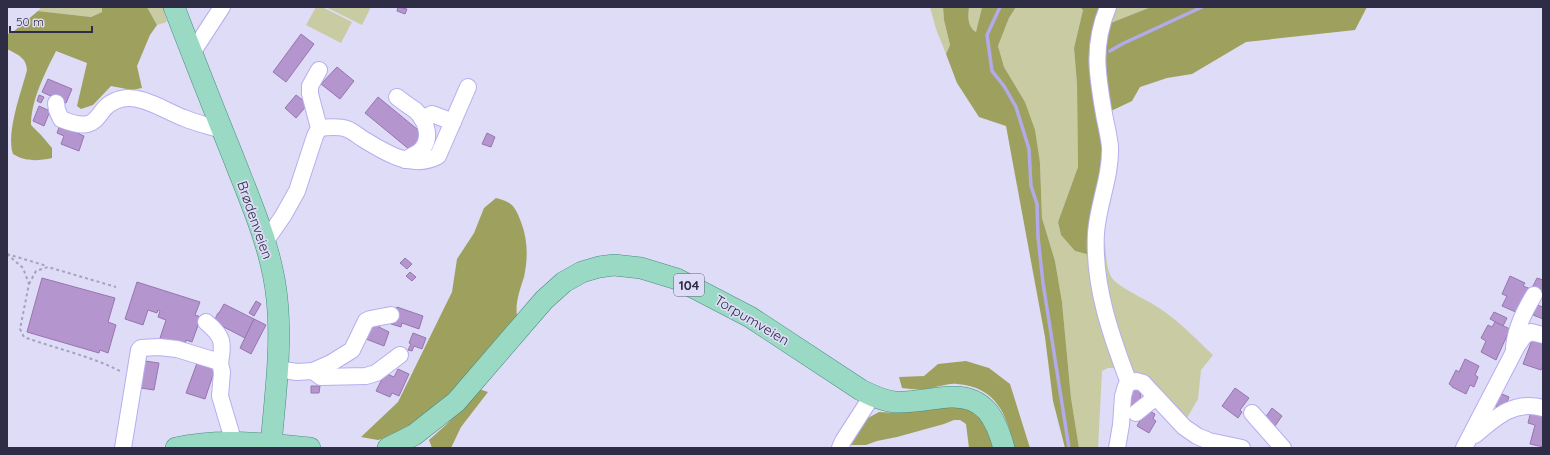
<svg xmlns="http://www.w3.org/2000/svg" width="1550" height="455" font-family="Quicksand,sans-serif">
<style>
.green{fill:#c9cba3}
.forest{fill:#9ea05e}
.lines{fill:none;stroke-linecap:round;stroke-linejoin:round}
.stream{stroke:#b3abe9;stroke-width:3.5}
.building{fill:#b595ce;stroke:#9676af}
.minor-casing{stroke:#b6aeef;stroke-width:18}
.major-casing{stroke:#488d80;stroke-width:22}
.path{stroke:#a5a2bd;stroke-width:2;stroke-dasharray:3 3;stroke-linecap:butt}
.minor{stroke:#fff;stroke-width:16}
.major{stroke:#9adac5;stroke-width:21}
.labels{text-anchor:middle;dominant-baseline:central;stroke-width:3.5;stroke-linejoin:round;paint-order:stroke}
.shield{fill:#dfdcf7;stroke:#64617a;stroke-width:1}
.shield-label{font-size:13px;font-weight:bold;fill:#2f2c45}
.street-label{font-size:14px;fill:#2f2c45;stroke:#dfdcf7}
</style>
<rect width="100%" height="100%" fill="#dfdcf7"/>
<!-- green -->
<g class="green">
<path d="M41,7h61v5l-11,5 -53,-6z"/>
<path d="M147,7h16l4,15 -10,3z"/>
<path d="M316,7h6l30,15 -11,21 -35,-18z"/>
<path d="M326,7h45l-9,18z"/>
<path d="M930,7h13l1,13 6,25 -4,9 -10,-25z"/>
<path d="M969,7h13l-6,25c-9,-6 -8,-15 -7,-25z"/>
<path d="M1016,7h64l3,3 -9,38 3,36 1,83 -20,55 3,13 14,16 15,4 26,113h-8l-6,3 -4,77h-19l-8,-50 -9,-96 -7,-41 -13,-43 -2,-55 -15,-61 -21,-35 -6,-21 11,-28z"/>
<path d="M1115,7h36l-43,17z"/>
<path d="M1105,242c1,11 1,27 7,36 7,10 36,22 47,30 20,13 37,31 54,47l-12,15 -3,29 -11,19 -8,-4 -38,-39 -8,-4 -7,-10 -17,-54 -6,-49z"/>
</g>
<!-- forest -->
<g class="forest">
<path d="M102,7h45l10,18 -7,10 -13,31 5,22 -10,2 -21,-4 -18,19 -12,4 -4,-3 10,-43 -31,-12c-11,22 -25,49 -25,74l10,10 11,13v10c-14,3 -26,4 -39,-4 -7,-22 8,-61 14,-84 -1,-13 -9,-15 -20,-21v-15l6,-2 25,-21 53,6 11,-5z"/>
<path d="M943,7h26c-1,9 -2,19 7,25l6,-25h34l-7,11 -11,28 6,21 21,35 10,28 5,33 2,55 13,43 7,41 9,96 8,50h-14l-12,-47 -8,-64 -39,-211 -27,-9 -22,-34 -11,-29 4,-9 -6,-25z"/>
<path d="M1080,7h21l3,137 -14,111 -15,-4 -14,-16 -3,-13 20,-55 -1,-83 -3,-36 9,-38z"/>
<path d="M1151,7h216l-12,23 -109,12 -54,32 -25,4 -27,9 -8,14 -21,10 -8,-59 5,-28z"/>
<path d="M496,198c16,4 19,8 25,24 7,18 7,36 3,55 -4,13 -9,25 -7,39l-57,71 -57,47 -25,6 -17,-3 37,-35 54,-110 5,-33 17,-26 10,-25z"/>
<path d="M966,361l23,7 21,16 20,64h-16c-7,-34 -18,-61 -57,-64 -10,-1 -21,4 -31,5 -7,1 -16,0 -24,-1l-3,-11 25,-1 14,-12z"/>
<path d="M479,389l9,3 -27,35 -10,21h-19l-3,-8 18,-16z"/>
<path d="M958,403l25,10 11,35h-25l-3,-24 -6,-4h-6l-10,4 -47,13 -20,4 -11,4h-15l15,-26 13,-7 20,1 12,-6z"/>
</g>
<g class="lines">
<!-- stream -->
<g class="stream">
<path d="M1000,7l-13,28 5,36 12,15 12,21 13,42 2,37 6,18 1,33 5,46 26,165"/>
<path d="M1110,51l12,-7 80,-37"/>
</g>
</g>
<!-- building -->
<g class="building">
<path d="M398,7l9,2 -2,5 -8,-3z"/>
<path d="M301,34l13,10 -28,38 -13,-10z"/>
<path d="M337,67l17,14 -14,18 -19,-15z"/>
<path d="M48,79l24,10 -6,14 -24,-11z"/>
<path d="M39,95l5,2 -3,6 -4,-2z"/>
<path d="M296,95l12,9 -12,14 -11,-10z"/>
<path d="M378,97l45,37 -13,16 -45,-37z"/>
<path d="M39,106l11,5 -6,15 -11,-5z"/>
<path d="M61,122l18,10v2l5,2 -5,15 -18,-7 3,-8 -7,-3z"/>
<path d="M487,133l8,4 -4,10 -9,-3z"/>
<path d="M405,258l7,6 -5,5 -7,-6z"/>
<path d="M410,272l6,5 -4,4 -6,-5z"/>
<path d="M1510,276l15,7 -2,3 8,3 -13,24 -16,-7 5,-10 -5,-2z"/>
<path d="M42,278l73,20 -7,24 8,3 -8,28 -8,-3 -1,3 -72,-21z"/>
<path d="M1537,278l6,2v10l-2,5 -10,-5z"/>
<path d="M137,282l63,20 -5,13 6,2 -9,25 -6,-2 -1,6 -25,-8 6,-18 -8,-3 2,-6 -2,-1 -1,3 -9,-3 -5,15 -18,-6z"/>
<path d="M256,301l5,3 -7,12 -5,-3z"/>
<path d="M224,304l30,15 -9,19 -31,-16v-1l4,-8h1z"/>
<path d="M1537,305l6,2v12l-10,-4z"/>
<path d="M397,307l26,9 -4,13 -17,-6 -1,4 -10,-3z"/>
<path d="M1494,312l13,6 -4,8 -13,-7z"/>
<path d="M254,319l12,6 -15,29 -11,-6z"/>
<path d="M1495,322l15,7 -14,31 -15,-8 5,-11 -5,-3 7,-13 4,2z"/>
<path d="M372,324l8,1 -1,2 10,5 -5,14 -23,-9z"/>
<path d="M413,333l13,5 -4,11 -8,-3 -2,5 -4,-1 3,-6 -2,-1z"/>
<path d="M1532,340l11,4v21l-2,5 -18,-6z"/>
<path d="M1465,359l14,7 -4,9 3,2 -4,10 -4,-2 -4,9 -14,-7v-1l-3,-2 7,-14 3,2z"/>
<path d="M145,361l14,2 -5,27 -13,-2z"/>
<path d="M197,363l18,6 -10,30 -19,-6z"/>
<path d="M398,369l11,5 -10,22 -7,-3 -2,4 -14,-6 9,-18 9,4z"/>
<path d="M311,386h9l-1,7h-8z"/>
<path d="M1139,388l3,14 -11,3 -3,-14z"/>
<path d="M1235,388l14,10 -9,12 2,2 -4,6 -16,-12z"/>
<path d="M1497,392l12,5 -5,13 -13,-6z"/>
<path d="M1532,407l11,3v37l-13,-3 5,-19 -7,-2z"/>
<path d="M1272,408l10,8 -7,10 -10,-8z"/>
<path d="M1146,409l9,5 -2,5 3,2 -7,12 -12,-7z"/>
</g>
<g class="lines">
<defs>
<g id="minor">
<path d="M1108,7c-16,39 -11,67 -4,107 2,11 5,22 6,33 1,30 -12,57 -14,86 -3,52 15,103 33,150"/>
<path d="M192,53l30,-46"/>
<path d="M397,97c6,5 12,9 18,13 12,11 18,30 4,42 -4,3 -10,5 -14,8"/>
<path d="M56,103l1,7 4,9c45,18 30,-13 60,-20 20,-5 44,12 63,19 12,5 25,8 38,12"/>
<path d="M422,119l10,-5 21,8"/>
<path d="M319,128c9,-1 20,-2 28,1 6,2 11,7 16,10 23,14 49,31 75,17l30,-69"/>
<path d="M265,242l18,-26 14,-25 18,-55 4,-8 -9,-34v-8l9,-16"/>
<path d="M206,322c17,14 18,20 14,41"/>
<path d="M1514,347c2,-19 10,-35 20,-52"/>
<path d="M277,369l20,3 16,-1 18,-8 21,-13 14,-29 4,-2 21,-4"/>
<path d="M313,371l8,6 45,-1 10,-3 24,-18"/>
<path d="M1136,413l20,-16"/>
<path d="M1252,413l31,35"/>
<path d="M1475,435c21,-18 39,-35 68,-27"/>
<path d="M123,448l16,-98 2,-2 18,-1 18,2 36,11 7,3 2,9 -2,24 14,47v5"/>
<path d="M840,448l3,-7 29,-45"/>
<path d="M1117,448l4,-23 2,-29 3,-10 3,-3 7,-2 7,2 41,44 13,9 12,5 33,7"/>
<path d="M1464,448l53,-102 7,-10 7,-4 12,3"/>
</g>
<g id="major">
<path d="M174,7c19,49 38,98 58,147 18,47 40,94 45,145 5,48 -2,98 -6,146"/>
<path d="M176,448c43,-10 90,-4 134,0"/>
<path d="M388,448l26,-13 42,-33 88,-102 20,-18 18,-10 17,-5 15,-2 27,3 36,11 73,38 111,73c10,5 22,11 34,12 19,1 37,-4 55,-5 35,-2 46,22 54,51"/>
</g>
</defs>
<!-- minor casing -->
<use href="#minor" class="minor-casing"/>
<!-- major casing -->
<use href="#major" class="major-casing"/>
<!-- path -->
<g class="path">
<path d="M7,254l16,14 6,16 -9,45 4,8c33,12 67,19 98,35"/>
<path d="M7,254l40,12"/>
<path d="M29,284l7,-13 12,-4 68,20"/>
</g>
<!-- minor -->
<use href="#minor" class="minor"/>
<!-- major -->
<use href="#major" class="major"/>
</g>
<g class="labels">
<!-- shield labels -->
<rect class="shield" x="674" y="274" width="30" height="22" rx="3"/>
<g class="shield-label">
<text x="689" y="285">104</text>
</g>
<!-- street labels -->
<g class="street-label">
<text transform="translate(255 220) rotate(71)">Brødenveien</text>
<text transform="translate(752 320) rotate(31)">Torpumveien</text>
</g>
</g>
<!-- border -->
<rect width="1550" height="455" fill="none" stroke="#2f2c45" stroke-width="16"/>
<!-- scale -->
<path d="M10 26v6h82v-6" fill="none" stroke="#2f2c45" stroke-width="2"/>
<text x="16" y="26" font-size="12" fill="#2f2c45" stroke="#dfdcf7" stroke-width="3" paint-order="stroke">50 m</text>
</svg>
